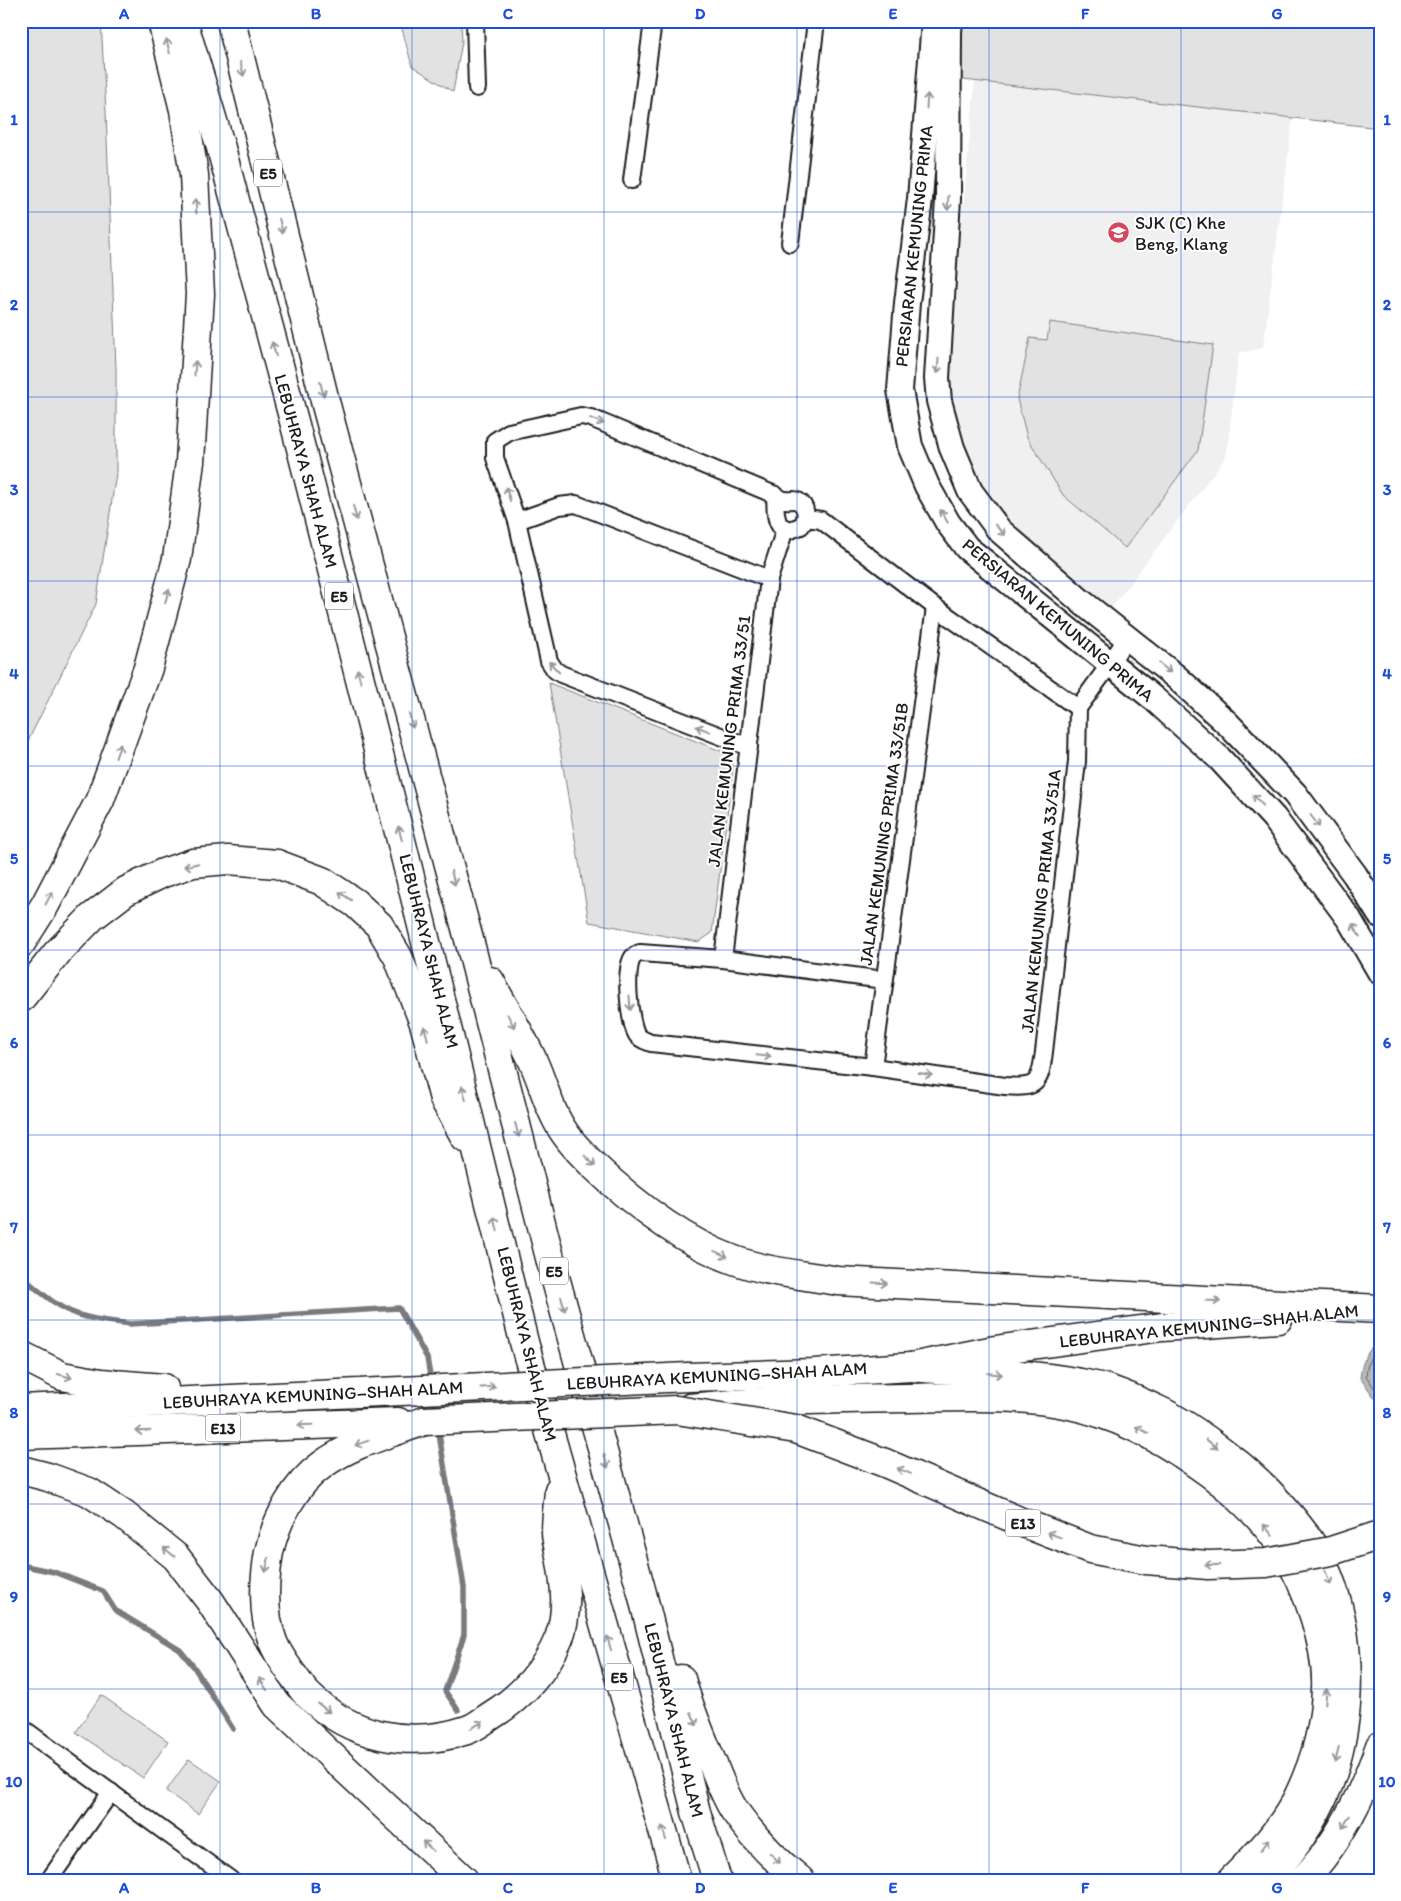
<svg xmlns="http://www.w3.org/2000/svg" width="1401" height="1901" font-family="Itim,sans-serif">
<style>
.built{fill:#f0f0f0}
.green{fill:#e2e2e2;stroke:#7f7f7f}
.water{fill:#b8b8b8;stroke:#7a7a7a}
.lines{fill:none;stroke-linecap:round;stroke-linejoin:round}
.shore{stroke:#5a5a5a;stroke-width:1}
.stream{stroke:#7a7a7a;stroke-width:5.5}
.street-casing{stroke:#1c1c1c;stroke-width:20}
.secondary-casing{stroke:#1c1c1c;stroke-width:28}
.highway-casing{stroke:#1c1c1c;stroke-width:31}
.street{stroke:#fff;stroke-width:16}
.secondary{stroke:#fff;stroke-width:24}
.highway{stroke:#fff;stroke-width:28}
.highway-bridge-casing{stroke:#1c1c1c;stroke-width:31;stroke-linecap:butt}
.highway-bridge{stroke:#fff;stroke-width:28}
.oneway{stroke:#999}
.grid{fill:none;stroke:#1d4ed8;stroke-width:1;stroke-opacity:0.55}
.labels{text-anchor:middle;dominant-baseline:central;stroke-width:4;stroke-linejoin:round;paint-order:stroke}
.shield{fill:#fff;stroke:#606060;stroke-width:1}
.shield-label{font-size:16px;font-weight:bold;fill:#1c1c1c}
.poi-label{font-size:18px;fill:#1c1c1c;stroke:#fff;text-anchor:start}
.street-label{font-size:18px;fill:#1c1c1c;stroke:#fff}
.neatline{fill:none;stroke:#1d4ed8;stroke-width:2}
.grid-label{font-size:16px;text-anchor:middle;font-weight:bold;fill:#1d4ed8}
</style>
<rect width="100%" height="100%" fill="#fff"/>
<filter id="ink" filterUnits="userSpaceOnUse"><feTurbulence type="fractalNoise" baseFrequency=".02" numOctaves="2"/><feDisplacementMap in="SourceGraphic" scale="10" xChannelSelector="R" yChannelSelector="G"/><feConvolveMatrix kernelMatrix="1 2 1 2 8 2 1 2 1" color-interpolation-filters="sRGB"/></filter>
<g filter="url(#ink)">
<!-- built -->
<path class="built" d="M975,81l318,37 -30,230 -24,5 -13,104 -117,154 -77,-66 -47,-50 -28,-69 -9,-59z"/>
<!-- green -->
<g class="green">
<path d="M21,21h80l5,91 10,257v105l-20,130 -75,151v-515l6,-7 -6,-70z"/>
<path d="M400,21h61l1,21 -9,50 -41,-26z"/>
<path d="M963,21h417v107l-425,-49z"/>
<path d="M1050,322l163,23 -15,105 -73,98 -62,-53 -36,-58 -10,-38 13,-61 17,2z"/>
<path d="M549,683l182,72 2,13 -21,165 -13,9 -110,-20z"/>
<path d="M101,1695l67,46 -25,37 -67,-46z"/>
<path d="M189,1759l32,22 -23,33 -32,-23z"/>
</g>
<!-- water -->
<path class="water" d="M1380,1341v64l-20,-27c2,-16 6,-28 20,-37z"/>
<g class="lines">
<!-- shore -->
<path class="shore" d="M1380,1347c-10,6 -13,18 -14,29l14,20"/>
<!-- stream -->
<g class="stream">
<path d="M21,1273c6,9 14,15 22,21 30,25 50,25 87,30l269,-16 28,50 4,24"/>
<path d="M438,1428l26,159v48l-19,56 13,19"/>
<path d="M21,1565l33,7 49,19 12,19 65,40 14,17 39,62"/>
</g>
<defs>
<g id="street">
<path d="M475,21l2,67"/>
<path d="M632,180l21,-159"/>
<path d="M790,243l26,-222"/>
<path d="M775,495c3,2 7,5 11,5 4,1 7,-1 12,1 9,5 10,17 3,25l-11,4 -10,-4c-6,-9 -4,-20 -5,-31z"/>
<path d="M806,518l15,2 114,87 143,101"/>
<path d="M517,521l42,-15 17,-2 193,75"/>
<path d="M1078,708l32,-44 17,-27"/>
<path d="M749,747l-188,-73 -6,-4 -6,-9 -32,-140 -22,-63v-17l14,-9 72,-16 10,2 184,77"/>
<path d="M723,959l46,-380 16,-50"/>
<path d="M884,980l-161,-21 -83,-6c-2,1 -5,2 -7,4 -9,12 -4,65 4,78 4,5 9,6 14,8l222,24 132,19c33,3 35,-3 39,-34l33,-291 1,-53"/>
<path d="M873,1067l62,-460"/>
<path d="M21,1727l210,153"/>
<path d="M49,1880l62,-88"/>
</g>
<g id="secondary">
<path d="M934,21l-14,178 -13,104 -7,87 10,56 17,40 21,37 19,25 186,150 66,60 55,60 75,101 31,53"/>
<path d="M950,21l-1,11 -1,167 -11,179 2,23 13,47 18,43 29,39 84,73 92,73 53,48 67,70 60,81 25,40"/>
</g>
<g id="highway">
<path d="M183,21l38,127 74,277 106,415 123,502 153,538"/>
<path d="M231,21l95,384 145,542 81,319 90,327 54,219 21,68"/>
<path d="M21,943l24,-38 55,-105 48,-132 29,-109 13,-97 10,-168 -6,-119 -10,-65 -22,-89"/>
<path d="M490,981c14,27 31,53 43,80 10,22 14,42 26,63 9,16 22,29 34,41 40,38 88,76 141,95 33,12 69,15 104,21l542,28"/>
<path d="M21,998l36,-45 35,-36 34,-26 37,-18 30,-10 35,-3 49,4 45,17 33,22 24,22 19,32 26,66 20,76 21,38"/>
<path d="M21,1355l41,21 39,7 63,5"/>
<path d="M911,1367c63,5 128,6 189,20 19,5 39,14 58,23 24,11 47,28 69,45 30,23 57,51 80,82 45,63 49,162 26,235 -13,40 -38,77 -66,108"/>
<path d="M688,1377l126,-4 97,-6 84,-17 167,-23 116,-8"/>
<path d="M690,1408c72,-8 145,-9 218,-10 54,-1 109,-4 162,7 48,10 89,32 128,60 31,21 66,53 86,85 23,35 44,97 42,139 -1,37 -12,75 -28,108 -16,32 -41,58 -66,83"/>
<path d="M21,1409l401,-19"/>
<path d="M424,1421c-35,13 -72,22 -102,44 -27,19 -46,55 -53,87 -5,29 -7,62 4,90 4,11 12,22 19,32 5,6 9,14 15,20 43,43 103,55 160,36 9,-3 17,-10 25,-15 29,-18 54,-45 67,-77 10,-27 6,-55 1,-82 -1,-8 -4,-16 -4,-24 0,-14 2,-28 3,-42"/>
<path d="M21,1435l377,-13"/>
<path d="M21,1470l27,7 41,15 35,23 52,42 34,44 67,104 187,175"/>
<path d="M681,1679c8,28 19,55 31,83 6,15 13,34 22,48 18,26 41,50 66,70"/>
<path d="M1303,1880c36,-37 60,-86 77,-134"/>
</g>
</defs>
<!-- street casing -->
<use href="#street" class="street-casing"/>
<!-- secondary casing -->
<use href="#secondary" class="secondary-casing"/>
<!-- highway casing -->
<use href="#highway" class="highway-casing"/>
<!-- street -->
<use href="#street" class="street"/>
<!-- secondary -->
<use href="#secondary" class="secondary"/>
<!-- highway -->
<use href="#highway" class="highway"/>
<defs>
<g id="highway-bridge">
<path d="M422,1390l266,-13"/>
<path d="M424,1421l253,-11 119,19 89,34 141,61 64,25 56,11 62,5 58,-2 65,-12 49,-16"/>
</g>
</defs>
<!-- highway-bridge casing -->
<use href="#highway-bridge" class="highway-bridge-casing"/>
<!-- highway-bridge -->
<use href="#highway-bridge" class="highway-bridge"/>
</g>
<!-- one-way arrows -->
<defs><path id="oneway-shaft" d="M-6 0H5M1.5-3L5.5 0L1.5 3" fill="none" stroke-width="1.6" stroke-linecap="round" stroke-linejoin="round" transform="scale(1.25)"/></defs>
<g class="oneway">
<use href="#oneway-shaft" transform="translate(168 46) rotate(-104)"/>
<use href="#oneway-shaft" transform="translate(242 69) rotate(76)"/>
<use href="#oneway-shaft" transform="translate(927 101) rotate(-86)"/>
<use href="#oneway-shaft" transform="translate(948 203) rotate(93)"/>
<use href="#oneway-shaft" transform="translate(196 206) rotate(-93)"/>
<use href="#oneway-shaft" transform="translate(281 226) rotate(76)"/>
<use href="#oneway-shaft" transform="translate(274 349) rotate(-105)"/>
<use href="#oneway-shaft" transform="translate(938 366) rotate(94)"/>
<use href="#oneway-shaft" transform="translate(195 368) rotate(-86)"/>
<use href="#oneway-shaft" transform="translate(322 389) rotate(76)"/>
<use href="#oneway-shaft" transform="translate(597 421) rotate(22)"/>
<use href="#oneway-shaft" transform="translate(508 494) rotate(-108)"/>
<use href="#oneway-shaft" transform="translate(355 513) rotate(75)"/>
<use href="#oneway-shaft" transform="translate(944 516) rotate(-120)"/>
<use href="#oneway-shaft" transform="translate(1000 530) rotate(47)"/>
<use href="#oneway-shaft" transform="translate(167 596) rotate(-75)"/>
<use href="#oneway-shaft" transform="translate(554 667) rotate(-133)"/>
<use href="#oneway-shaft" transform="translate(1165 668) rotate(39)"/>
<use href="#oneway-shaft" transform="translate(359 676) rotate(-104)"/>
<use href="#oneway-shaft" transform="translate(411 721) rotate(75)"/>
<use href="#oneway-shaft" transform="translate(703 729) rotate(-159)"/>
<use href="#oneway-shaft" transform="translate(118 751) rotate(-70)"/>
<use href="#oneway-shaft" transform="translate(1258 800) rotate(-133)"/>
<use href="#oneway-shaft" transform="translate(1315 821) rotate(53)"/>
<use href="#oneway-shaft" transform="translate(400 833) rotate(-104)"/>
<use href="#oneway-shaft" transform="translate(191 865) rotate(167)"/>
<use href="#oneway-shaft" transform="translate(453 878) rotate(75)"/>
<use href="#oneway-shaft" transform="translate(345 896) rotate(-146)"/>
<use href="#oneway-shaft" transform="translate(49 898) rotate(-62)"/>
<use href="#oneway-shaft" transform="translate(1356 930) rotate(-120)"/>
<use href="#oneway-shaft" transform="translate(630 1003) rotate(86)"/>
<use href="#oneway-shaft" transform="translate(511 1021) rotate(62)"/>
<use href="#oneway-shaft" transform="translate(426 1033) rotate(-105)"/>
<use href="#oneway-shaft" transform="translate(764 1056) rotate(6)"/>
<use href="#oneway-shaft" transform="translate(925 1074) rotate(9)"/>
<use href="#oneway-shaft" transform="translate(464 1093) rotate(-104)"/>
<use href="#oneway-shaft" transform="translate(517 1130) rotate(75)"/>
<use href="#oneway-shaft" transform="translate(590 1161) rotate(44)"/>
<use href="#oneway-shaft" transform="translate(496 1224) rotate(-103)"/>
<use href="#oneway-shaft" transform="translate(721 1254) rotate(24)"/>
<use href="#oneway-shaft" transform="translate(880 1283) rotate(3)"/>
<use href="#oneway-shaft" transform="translate(1213 1301) rotate(3)"/>
<use href="#oneway-shaft" transform="translate(563 1304) rotate(75)"/>
<use href="#oneway-shaft" transform="translate(995 1374) rotate(5)"/>
<use href="#oneway-shaft" transform="translate(65 1376) rotate(16)"/>
<use href="#oneway-shaft" transform="translate(488 1387) rotate(-3)"/>
<use href="#oneway-shaft" transform="translate(305 1425) rotate(178)"/>
<use href="#oneway-shaft" transform="translate(1142 1430) rotate(-153)"/>
<use href="#oneway-shaft" transform="translate(143 1431) rotate(178)"/>
<use href="#oneway-shaft" transform="translate(362 1443) rotate(160)"/>
<use href="#oneway-shaft" transform="translate(1212 1444) rotate(38)"/>
<use href="#oneway-shaft" transform="translate(606 1461) rotate(75)"/>
<use href="#oneway-shaft" transform="translate(904 1471) rotate(-158)"/>
<use href="#oneway-shaft" transform="translate(1268 1530) rotate(-129)"/>
<use href="#oneway-shaft" transform="translate(1054 1535) rotate(-159)"/>
<use href="#oneway-shaft" transform="translate(169 1552) rotate(-141)"/>
<use href="#oneway-shaft" transform="translate(267 1565) rotate(101)"/>
<use href="#oneway-shaft" transform="translate(1212 1565) rotate(-180)"/>
<use href="#oneway-shaft" transform="translate(1328 1578) rotate(69)"/>
<use href="#oneway-shaft" transform="translate(609 1643) rotate(-106)"/>
<use href="#oneway-shaft" transform="translate(263 1684) rotate(-124)"/>
<use href="#oneway-shaft" transform="translate(1326 1696) rotate(-85)"/>
<use href="#oneway-shaft" transform="translate(324 1708) rotate(38)"/>
<use href="#oneway-shaft" transform="translate(694 1719) rotate(67)"/>
<use href="#oneway-shaft" transform="translate(477 1725) rotate(-31)"/>
<use href="#oneway-shaft" transform="translate(1337 1755) rotate(104)"/>
<use href="#oneway-shaft" transform="translate(1346 1822) rotate(120)"/>
<use href="#oneway-shaft" transform="translate(664 1833) rotate(-106)"/>
<use href="#oneway-shaft" transform="translate(1265 1845) rotate(-53)"/>
<use href="#oneway-shaft" transform="translate(428 1846) rotate(-137)"/>
<use href="#oneway-shaft" transform="translate(775 1858) rotate(45)"/>
</g>
</g>
<!-- grid -->
<path class="grid" d="M220,21v1859M412,21v1859M604,21v1859M797,21v1859M989,21v1859M1181,21v1859M21,212h1359M21,397h1359M21,581h1359M21,766h1359M21,950h1359M21,1135h1359M21,1320h1359M21,1504h1359M21,1689h1359"/>
<!-- icons -->
<defs>
<symbol id="school-disc" viewBox="-11 -11 22 22"><circle r="9.5" fill="#d1495b" stroke="#fff"/><path d="M0-5L7-2L0 1L-7-2ZM-4 1L0 2.5L4 1V4Q0 6-4 4Z" fill="#fff"/></symbol>
</defs>
<g fill-rule="evenodd">
<use href="#school-disc" x="1106" y="220" width="25" height="25"/>
</g>
<g class="labels">
<!-- shield labels -->
<g class="shield">
<rect x="254" y="159.5" width="28" height="27" rx="4"/>
<rect x="325" y="582.5" width="28" height="27" rx="4"/>
<rect x="540" y="1257.5" width="28" height="27" rx="4"/>
<rect x="205.5" y="1414.5" width="35" height="27" rx="4"/>
<rect x="1005.5" y="1509.5" width="35" height="27" rx="4"/>
<rect x="605" y="1663.5" width="28" height="27" rx="4"/>
</g>
<g class="shield-label">
<text x="268" y="173">E5</text>
<text x="339" y="596">E5</text>
<text x="554" y="1271">E5</text>
<text x="223" y="1428">E13</text>
<text x="1023" y="1523">E13</text>
<text x="619" y="1677">E5</text>
</g>
<!-- poi labels -->
<g class="poi-label">
<text x="1135" y="223">SJK (C) Khe<tspan x="1135" dy="21">Beng, Klang</tspan></text>
</g>
<!-- street labels -->
<g class="street-label">
<text transform="translate(914 246) rotate(-84)">PERSIARAN KEMUNING PRIMA</text>
<text transform="translate(306 471) rotate(75)">LEBUHRAYA SHAH ALAM</text>
<text transform="translate(1058 620) rotate(40)">PERSIARAN KEMUNING PRIMA</text>
<text transform="translate(729 741) rotate(-83)">JALAN KEMUNING PRIMA 33/51</text>
<text transform="translate(884 834) rotate(-82)">JALAN KEMUNING PRIMA 33/51B</text>
<text transform="translate(1041 901) rotate(-84)">JALAN KEMUNING PRIMA 33/51A</text>
<text transform="translate(429 951) rotate(76)">LEBUHRAYA SHAH ALAM</text>
<text transform="translate(1209 1326) rotate(-6)">LEBUHRAYA KEMUNING–SHAH ALAM</text>
<text transform="translate(527 1344) rotate(76)">LEBUHRAYA SHAH ALAM</text>
<text transform="translate(717 1376) rotate(-3)">LEBUHRAYA KEMUNING–SHAH ALAM</text>
<text transform="translate(313 1395) rotate(-3)">LEBUHRAYA KEMUNING–SHAH ALAM</text>
<text transform="translate(674 1720) rotate(76)">LEBUHRAYA SHAH ALAM</text>
</g>
</g>
<!-- margin -->
<rect width="1401" height="1901" fill="none" stroke="#fff" stroke-width="55"/>
<rect x="28" y="28" width="1346" height="1846" class="neatline"/>
<g class="grid-label">
<text x="124" y="19">A</text>
<text x="316" y="19">B</text>
<text x="508" y="19">C</text>
<text x="700" y="19">D</text>
<text x="893" y="19">E</text>
<text x="1085" y="19">F</text>
<text x="1277" y="19">G</text>
<text x="14" y="125">1</text>
<text x="1387" y="125">1</text>
<text x="14" y="310">2</text>
<text x="1387" y="310">2</text>
<text x="14" y="495">3</text>
<text x="1387" y="495">3</text>
<text x="14" y="679">4</text>
<text x="1387" y="679">4</text>
<text x="14" y="864">5</text>
<text x="1387" y="864">5</text>
<text x="14" y="1048">6</text>
<text x="1387" y="1048">6</text>
<text x="14" y="1233">7</text>
<text x="1387" y="1233">7</text>
<text x="14" y="1418">8</text>
<text x="1387" y="1418">8</text>
<text x="14" y="1602">9</text>
<text x="1387" y="1602">9</text>
<text x="14" y="1787">10</text>
<text x="1387" y="1787">10</text>
<text x="124" y="1893">A</text>
<text x="316" y="1893">B</text>
<text x="508" y="1893">C</text>
<text x="700" y="1893">D</text>
<text x="893" y="1893">E</text>
<text x="1085" y="1893">F</text>
<text x="1277" y="1893">G</text>
</g>
</svg>
